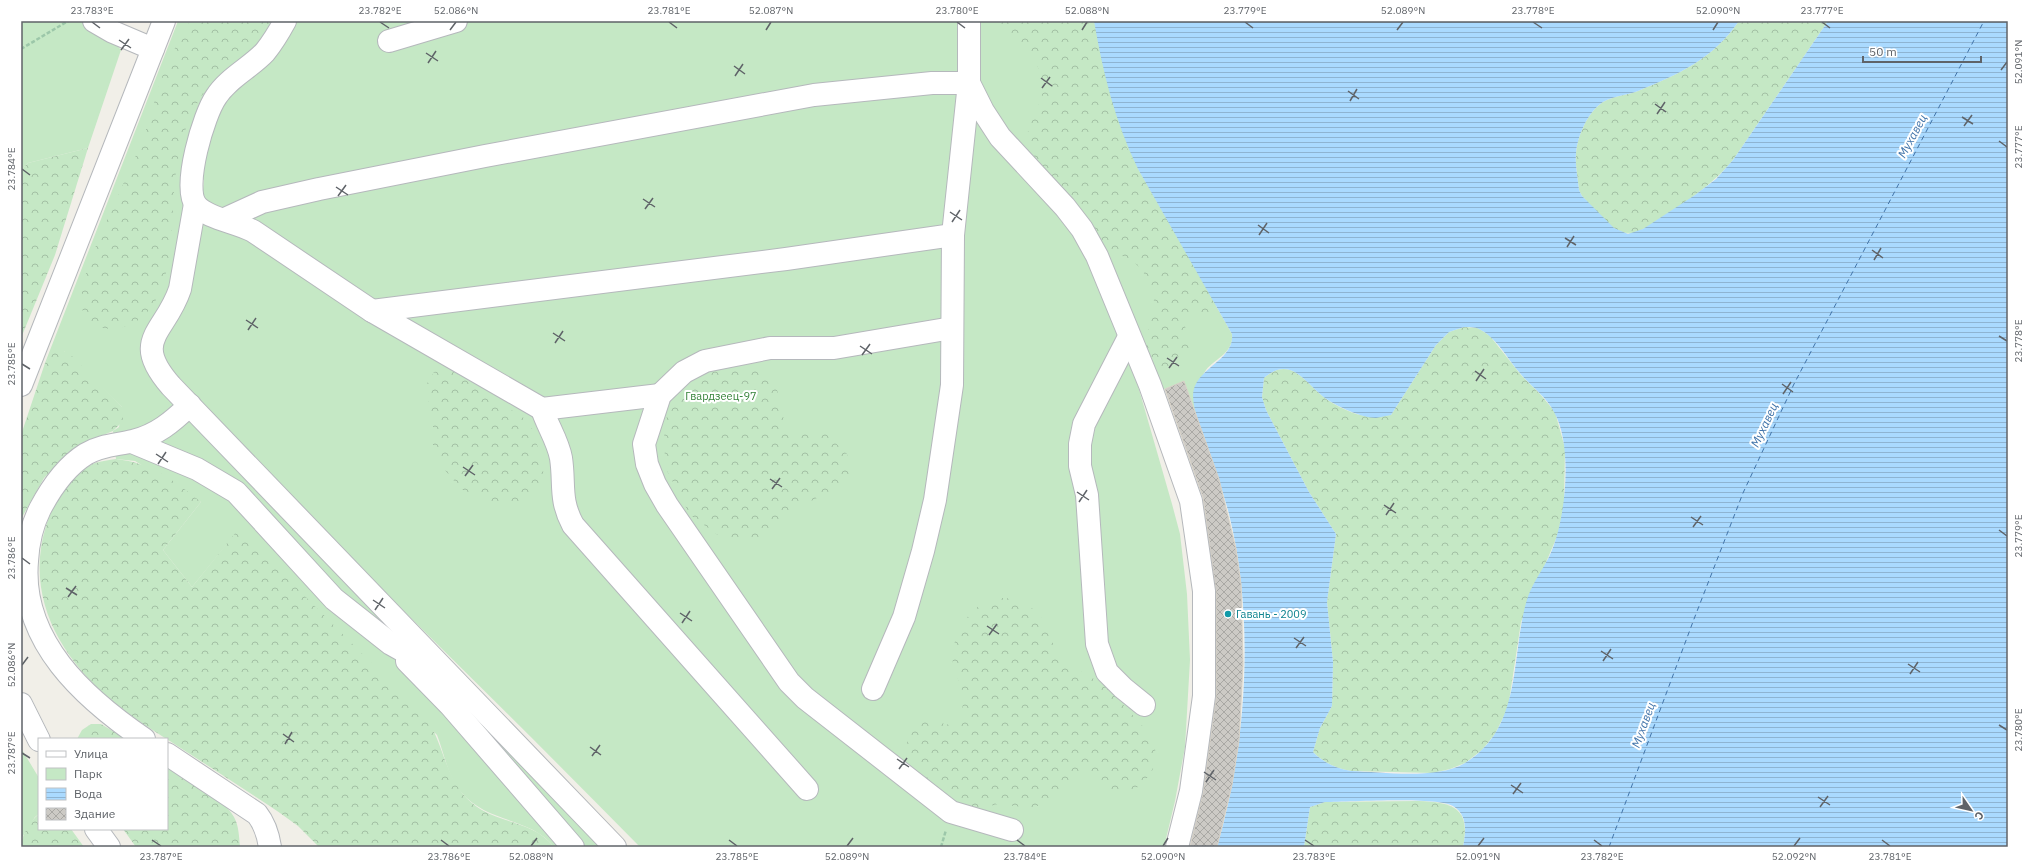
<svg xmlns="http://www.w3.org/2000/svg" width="2029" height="868" font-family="'IBM Plex Sans',sans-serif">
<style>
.green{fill:#c5e8c5}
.forest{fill:url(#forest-crowns)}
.water{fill:url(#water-rules);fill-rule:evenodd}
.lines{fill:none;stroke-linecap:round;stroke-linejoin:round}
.ferry{stroke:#4174aa;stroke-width:1;stroke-dasharray:5 4;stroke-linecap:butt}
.building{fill:url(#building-cross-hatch);stroke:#d6d1c6}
.minor-casing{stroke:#b5b8bc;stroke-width:24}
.path{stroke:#9cc7a9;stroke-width:2.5;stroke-dasharray:4 2;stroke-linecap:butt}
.minor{stroke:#fff;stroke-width:22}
.ticks{fill:none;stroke:#5f6368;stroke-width:1.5}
.culture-dot{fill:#0f9aa8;stroke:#fff;stroke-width:1.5}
.labels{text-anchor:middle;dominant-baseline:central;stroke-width:4;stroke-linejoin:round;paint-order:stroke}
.park-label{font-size:11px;fill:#348238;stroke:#fff}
.culture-label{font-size:11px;fill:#0d838f;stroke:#fff;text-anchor:start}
.water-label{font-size:12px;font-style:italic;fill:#4174aa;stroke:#fff}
.neatline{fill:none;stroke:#5f6368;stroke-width:1.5}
.ticks-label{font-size:10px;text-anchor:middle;fill:#5f6368}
</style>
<defs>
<pattern id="forest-crowns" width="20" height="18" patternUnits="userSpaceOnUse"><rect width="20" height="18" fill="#c5e8c5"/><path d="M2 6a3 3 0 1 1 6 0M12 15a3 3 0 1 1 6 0" fill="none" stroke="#a3c0a4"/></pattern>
<pattern id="water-rules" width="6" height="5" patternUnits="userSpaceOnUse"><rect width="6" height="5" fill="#aadaff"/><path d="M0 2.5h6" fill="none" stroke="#8eb4d2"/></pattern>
<pattern id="building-cross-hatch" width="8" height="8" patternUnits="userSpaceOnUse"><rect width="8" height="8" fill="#cccac5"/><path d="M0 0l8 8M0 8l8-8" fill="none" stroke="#a9a8a4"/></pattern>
</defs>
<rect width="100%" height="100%" fill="#f1efe8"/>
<!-- green -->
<g class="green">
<path d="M21,21h75l25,29 -33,98 -60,15 -7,7z"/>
<path d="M178,21h102l-63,66 -42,193 -29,67 463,500h-55c-23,-30 -66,-23 -93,-55 -13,-15 -17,-39 -24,-57l-201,-202 -44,54 -29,-37 38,-48 -66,-41 -19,-2 -3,-28 6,-4 3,-20 -58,-56 -11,3 -8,9z"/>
<path d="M290,21h668l2,37 115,170 59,144 38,132 8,30 7,60 3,66 -5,87 -10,54 -11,46h-524c-158,-161 -321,-317 -478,-479l-2,-34 40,-115 4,-39 -8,-5 20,-69z"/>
<path d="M975,21h119l2,12 42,136 94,165c2,19 -16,24 -26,36 -7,9 -11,35 -9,46l-13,-35 -22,9 -51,-111 -85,-119 -49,-80z"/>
<path d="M21,748l18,30v36l-4,3 -14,22z"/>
</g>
<!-- forest -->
<g class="forest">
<path d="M190,21h81c-12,17 -28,29 -43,43 -17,16 -30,35 -39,56 -9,23 -13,47 -15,71 -3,40 1,123 -51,136 -10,3 -21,3 -30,-4 -12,-9 -13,-17 -11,-31 2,-18 10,-35 16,-52 14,-33 30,-65 44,-99 7,-18 11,-36 17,-55 7,-23 19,-44 31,-65z"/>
<path d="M1000,21h94l31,123 13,25 78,135 -2,7 -7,7 -15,-2 -5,2c-6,11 3,13 3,24 1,12 -12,24 -21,32l-11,-2 -8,-10 -6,-11 10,-51 -11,-29 -8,-8 -27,-15 -10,-10 -63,-77c-2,-5 -6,-9 -7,-14 -6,-26 21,-44 14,-70 -6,-24 -34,-32 -42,-56z"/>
<path d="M1739,21h89l-95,139c-22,27 -66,57 -97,73 -24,4 -40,-22 -54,-37l-3,-6c-1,-11 -4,-25 -3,-36 1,-16 10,-38 23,-49 10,-9 26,-9 39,-14 41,-17 75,-32 101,-70z"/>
<path d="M88,148l-33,107 -34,83v-168l7,-7z"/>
<path d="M1464,327l14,1 12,8 31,39 19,19 15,18 10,36 -1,58 -6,28 -37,88 -13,86 -13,26 -13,16 -17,13 -15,6 -17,4 -82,-2c-16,-3 -27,-8 -38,-19l7,-24 12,-22 1,-44 -6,-60 9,-68 -27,-42 -43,-82 -4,-13 2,-19c27,-24 42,6 61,20 6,5 27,16 36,17 9,2 21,0 30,0l45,-70 13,-13z"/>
<path d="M58,351h6l6,3 52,53 1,14 -10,10 -34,14 -18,16 -17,17 -23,41v-84l24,-72 7,-9z"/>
<path d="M447,368l83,54 14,45 -4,22 -11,11 -19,6h-11l-38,-17 -28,-33v-36l-8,-33 9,-15z"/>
<path d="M757,369l19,16 10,44 36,1 25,24 7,24 -52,28 -26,22 -17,12 -37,-2 -32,-23 -25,-48 -1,-43 10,-24 26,-28z"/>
<path d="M116,459c35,4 58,21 85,43l-38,48 29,37 44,-55 34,29 158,159c16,27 19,63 44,83 26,22 60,16 82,44h-235l-21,-21 -18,-13c-33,-22 -67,-44 -101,-66 -23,-15 -48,-30 -69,-48 -52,-44 -85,-105 -64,-173 7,-24 25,-52 49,-63 6,-2 14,-3 21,-4z"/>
<path d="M1012,598l15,6 13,11 15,33 8,13 43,25 42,46 7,15 1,14 -4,10 -7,10 -11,9 -13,4 -13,-2 -14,-15 -11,-3 -10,2 -32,29 -11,3 -32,-4 -25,6 -29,-11 -34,-42 -3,-14 3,-11 9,-8 8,-5h10l7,5 8,1 9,-7c2,-12 3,-23 -1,-34 -2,-6 -6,-13 -7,-20 -4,-24 16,-60 41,-65 5,-2 12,0 18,-1z"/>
<path d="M91,724h10l25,15h-49l5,-9z"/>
<path d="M167,766c20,13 55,30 67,51 5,9 5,20 6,30h-104l-13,-18h44z"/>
<path d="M1418,801c35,1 53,7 45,46h-159l6,-40 15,-5z"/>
<path d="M39,814v15h32l13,18h-63c0,-11 9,-26 18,-33z"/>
</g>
<!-- water -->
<path class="water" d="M1094,21h645c-26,38 -60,53 -101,70 -13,5 -29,5 -39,14 -13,11 -22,33 -23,49 -1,11 2,25 3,36l3,6 32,32 14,6 15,-5 52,-34 21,-16 17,-19 95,-139h180v826h-545c3,-15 5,-32 -10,-41 -17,-10 -105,-4 -128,-4l-15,5 -6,40h-87c30,-101 38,-230 12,-333 -6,-22 -13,-44 -21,-66 -5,-17 -15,-35 -15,-53 1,-27 42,-34 39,-61l-94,-165c-23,-47 -35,-96 -44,-148zM1464,327c4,0 11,0 15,2 17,8 28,29 40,43 11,14 27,24 35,40 19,33 12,104 -2,138 -7,18 -21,33 -26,53 -15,55 -4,126 -61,160 -28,17 -82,9 -114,8 -16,-3 -27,-8 -38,-19l7,-24 12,-22 1,-44 -6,-60 9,-68 -27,-42 -43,-82 -4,-13 2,-19c27,-24 42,6 61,20 11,8 37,20 51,20 5,-1 10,-2 15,-3l45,-70 13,-13z"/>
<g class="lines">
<!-- ferry -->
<path class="ferry" d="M1609,847l85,-228 49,-126 51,-109 190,-363"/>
</g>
<!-- building -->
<path class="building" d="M1184,381l35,98 17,70 5,35 2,80 -4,77 -7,44 -15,62h-27l13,-54 13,-95v-107l-13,-94 -38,-108z"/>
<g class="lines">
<defs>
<g id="minor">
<path d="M94,21l19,11 40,17"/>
<path d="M285,21c-6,11 -12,21 -20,31 -15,16 -37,26 -49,45 -12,17 -34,90 -20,108 10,13 40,17 57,26l119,80 170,98 118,-14"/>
<path d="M389,41l67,-20"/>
<path d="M969,83l14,28 17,26 65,70 17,22 15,27 53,129 41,116 13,90v105l-13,95 -14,56"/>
<path d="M195,204l-15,85c-15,45 -50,50 -9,97l444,461"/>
<path d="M225,219l37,-17 57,-13 166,-33 329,-61 118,-12h37"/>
<path d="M372,311l414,-52 167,-24"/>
<path d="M952,328l-118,20h-64l-65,13 -21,11 -24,23 -16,49 3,20 8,20 12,21 122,177 16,16 146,114 61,18"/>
<path d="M1129,337l-45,87 -4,20v22l7,29 10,149 10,28 16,16 21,17"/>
<path d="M21,385l143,-364"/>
<path d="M542,409c5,16 16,32 19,49 4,26 -2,41 12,67l234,264"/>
<path d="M132,442l65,27 39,23 98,107 57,45 43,24"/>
<path d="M407,661l43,44 123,142"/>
<path d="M873,689l31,-72 19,-66 12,-51 17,-115 1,-150 16,-152v-62"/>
<path d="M21,704l18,36"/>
<path d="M144,739c-60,-41 -124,-98 -117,-178 1,-18 5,-36 13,-52 11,-21 25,-42 46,-55 15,-9 31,-9 47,-13 24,-6 39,-19 57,-36"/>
<path d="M167,754l90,60c8,10 11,20 13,33"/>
<path d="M96,829l13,18"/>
</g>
</defs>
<!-- minor casing -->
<use href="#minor" class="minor-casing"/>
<!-- path -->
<g class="path">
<path d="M21,49l47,-28"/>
<path d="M941,847l5,-17"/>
</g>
<!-- minor -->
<use href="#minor" class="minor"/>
</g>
<!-- ticks -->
<path class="ticks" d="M92,22l8,6M380,22l9,6M669,22l8,6M957,22l8,6M1245,22l8,6M1533,22l9,6M1822,22l8,6M450,30l6,-8M766,30l5,-8M1082,30l5,-8M1397,30l6,-8M1713,30l5,-8M119,40l12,8M121,50l8,-11M426,53l12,8M428,63l8,-12M734,66l11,8M2001,70l6,-8M735,76l8,-12M1041,78l11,8M1042,88l8,-11M1348,91l11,8M1350,101l7,-12M1655,104l11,8M1657,114l8,-12M1962,117l11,7M1964,126l8,-11M1999,141l8,6M22,169l8,6M336,187l12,8M338,196l8,-11M643,199l12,8M645,209l8,-11M950,212l12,8M952,222l8,-12M1258,225l11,8M1259,235l8,-12M1565,238l11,7M1567,247l7,-11M1872,250l11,8M1874,260l7,-12M246,320l12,8M248,330l8,-12M553,333l12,8M1999,336l8,5M555,343l8,-12M860,346l12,8M862,355l8,-11M1167,358l12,8M22,364l8,5M1169,368l8,-11M1475,371l11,8M1476,381l8,-12M1782,384l11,8M1783,394l8,-12M156,454l12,8M158,464l8,-12M463,467l12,8M465,476l8,-11M770,479l12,8M772,489l8,-11M1077,492l12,8M1079,502l8,-12M1384,505l12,8M1386,515l8,-12M1691,517l12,8M1693,527l8,-11M1999,530l8,6M22,558l8,6M66,588l11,7M68,597l8,-11M373,600l12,8M375,610l8,-12M680,613l12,8M682,623l8,-12M987,626l12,8M989,635l8,-11M1294,638l12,8M1296,648l8,-11M1601,651l12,8M1603,661l8,-12M1908,664l12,8M22,665l6,-8M1910,674l8,-12M1999,725l8,5M283,734l11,8M285,744l7,-12M590,747l11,8M22,753l8,5M592,756l8,-11M897,759l12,8M899,769l8,-11M1204,772l12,8M1206,782l8,-12M1511,785l12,8M1513,794l8,-11M1818,797l12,8M1820,807l8,-11M152,840l9,6M441,840l8,6M729,840l8,6M1017,840l8,6M1305,840l9,6M1594,840l8,6M1882,840l8,6M531,846l6,-8M847,846l6,-8M1163,846l5,-8M1478,846l6,-8M1794,846l6,-8"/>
<!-- markers -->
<circle class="culture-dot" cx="1228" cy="614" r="4"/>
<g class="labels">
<!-- park labels -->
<g class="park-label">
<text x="721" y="396">Гвардзеец-97</text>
</g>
<!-- culture labels -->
<g class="culture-label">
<text x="1236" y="614">Гавань - 2009</text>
</g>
<!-- water labels -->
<g class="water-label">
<text transform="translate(1912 136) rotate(-62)">Мухавец</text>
<text transform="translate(1764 425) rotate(-65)">Мухавец</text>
<text transform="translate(1643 725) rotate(-70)">Мухавец</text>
</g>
</g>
<!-- border -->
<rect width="2029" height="868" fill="none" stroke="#ffffff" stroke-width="44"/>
<!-- legend -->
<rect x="38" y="738" width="130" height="92" fill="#ffffff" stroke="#bfc1c3"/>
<rect x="46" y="751" width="20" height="6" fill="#ffffff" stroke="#bfc1c3"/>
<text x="74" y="758" font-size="12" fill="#5f6368">Улица</text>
<rect x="46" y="768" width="20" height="12" fill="#c5e8c5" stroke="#bfc1c3"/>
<text x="74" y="778" font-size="12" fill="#5f6368">Парк</text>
<rect x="46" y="788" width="20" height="12" fill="url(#water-rules)" stroke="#bfc1c3"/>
<text x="74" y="798" font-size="12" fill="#5f6368">Вода</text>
<rect x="46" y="808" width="20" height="12" fill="url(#building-cross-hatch)" stroke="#bfc1c3"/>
<text x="74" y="818" font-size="12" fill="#5f6368">Здание</text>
<!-- north arrow -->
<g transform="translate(1971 810) rotate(124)" stroke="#ffffff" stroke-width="3" paint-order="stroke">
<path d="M0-3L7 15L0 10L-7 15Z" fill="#5f6368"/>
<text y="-6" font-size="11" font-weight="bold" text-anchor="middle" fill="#5f6368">С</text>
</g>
<!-- scale -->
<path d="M1863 56v6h118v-6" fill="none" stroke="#5f6368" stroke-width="2"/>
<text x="1869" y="56" font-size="12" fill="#5f6368" stroke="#ffffff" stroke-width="3" paint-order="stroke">50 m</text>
<rect x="22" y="22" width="1985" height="824" class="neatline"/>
<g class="ticks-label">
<text x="92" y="14">23.783°E</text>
<text x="380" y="14">23.782°E</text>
<text x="456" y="14">52.086°N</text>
<text x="669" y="14">23.781°E</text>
<text x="771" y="14">52.087°N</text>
<text x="957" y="14">23.780°E</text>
<text x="1087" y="14">52.088°N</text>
<text x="1245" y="14">23.779°E</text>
<text x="1403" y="14">52.089°N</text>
<text x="1533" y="14">23.778°E</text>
<text x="1718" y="14">52.090°N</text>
<text x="1822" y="14">23.777°E</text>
<text transform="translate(2018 62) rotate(-90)" y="4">52.091°N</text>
<text transform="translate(2018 147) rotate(-90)" y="4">23.777°E</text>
<text transform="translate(11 169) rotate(-90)" y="4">23.784°E</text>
<text transform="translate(2018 341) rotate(-90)" y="4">23.778°E</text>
<text transform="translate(11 364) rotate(-90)" y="4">23.785°E</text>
<text transform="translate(2018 536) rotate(-90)" y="4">23.779°E</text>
<text transform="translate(11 558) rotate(-90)" y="4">23.786°E</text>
<text transform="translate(11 665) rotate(-90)" y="4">52.086°N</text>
<text transform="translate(2018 730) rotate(-90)" y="4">23.780°E</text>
<text transform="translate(11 753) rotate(-90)" y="4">23.787°E</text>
<text x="161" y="860">23.787°E</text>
<text x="449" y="860">23.786°E</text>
<text x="531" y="860">52.088°N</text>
<text x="737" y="860">23.785°E</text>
<text x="847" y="860">52.089°N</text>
<text x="1025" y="860">23.784°E</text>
<text x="1163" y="860">52.090°N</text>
<text x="1314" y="860">23.783°E</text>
<text x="1478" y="860">52.091°N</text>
<text x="1602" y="860">23.782°E</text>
<text x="1794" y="860">52.092°N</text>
<text x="1890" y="860">23.781°E</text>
</g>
</svg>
